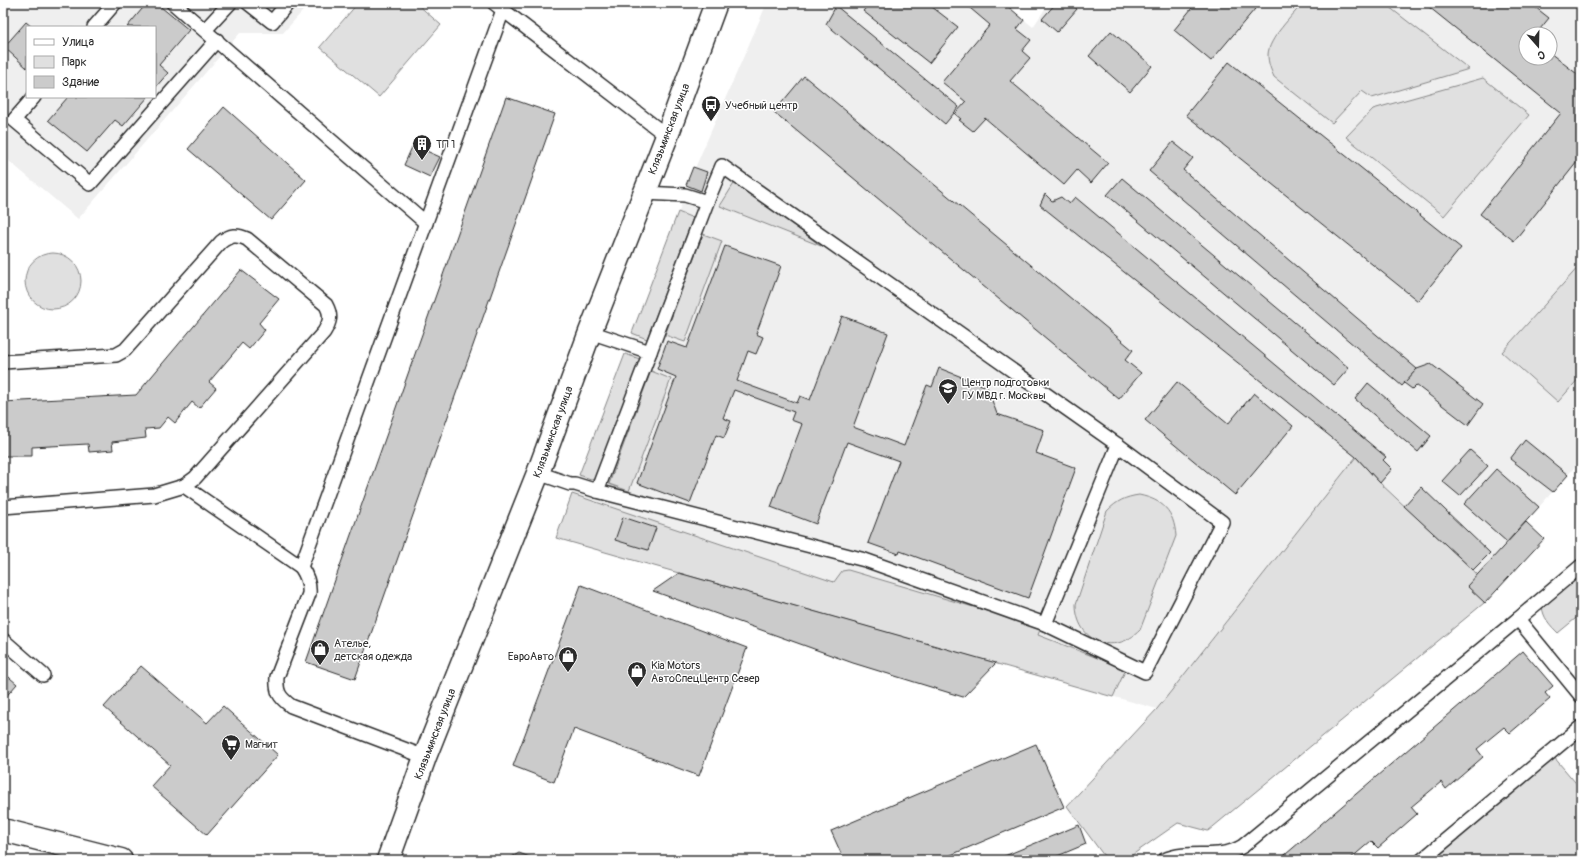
<svg xmlns="http://www.w3.org/2000/svg" width="1584" height="863" font-family="Pangolin,sans-serif">
<style>
.built{fill:#efefef;fill-rule:evenodd}
.green{fill:#e0e0e0;stroke:#868686}
.building{fill:#cbcbcb;stroke:#2b2b2b}
.lines{fill:none;stroke-linecap:round;stroke-linejoin:round}
.lane-casing{stroke:#2b2b2b;stroke-width:16}
.secondary-casing{stroke:#2b2b2b;stroke-width:25}
.lane{stroke:#fff;stroke-width:13}
.secondary{stroke:#fff;stroke-width:22}
.labels{text-anchor:middle;dominant-baseline:central;stroke-width:3;stroke-linejoin:round;paint-order:stroke}
.poi-label{font-size:11px;fill:#2b2b2b;stroke:#fff;text-anchor:start}
.street-label{font-size:11px;fill:#2b2b2b;stroke:#fff}
</style>
<rect width="100%" height="100%" fill="#fff"/>
<filter id="ink" filterUnits="userSpaceOnUse"><feTurbulence type="fractalNoise" baseFrequency=".025" numOctaves="2"/><feDisplacementMap in="SourceGraphic" scale="8" xChannelSelector="R" yChannelSelector="G"/><feConvolveMatrix kernelMatrix="1 2 1 2 8 2 1 2 1" color-interpolation-filters="sRGB"/></filter>
<g filter="url(#ink)">
<!-- built -->
<g class="built">
<path d="M3,3h307l-27,30h-43l-162,186 -75,-63zM27,27h128v70h-128z"/>
<path d="M767,3h237l29,24 16,-24h532v457l-103,115 -98,-92 -24,-26 -199,252 -601,-171 129,-343 3,-9 -2,-1 7,-18 2,1zM1526,34h24v24h-24z"/>
</g>
<!-- green -->
<g class="green">
<path d="M358,3h58l25,22 -62,72 -59,-50z"/>
<path d="M1303,3h81l85,66 -97,29 -10,-7 -30,32 -58,-46c-3,-7 -6,-14 -6,-22 0,-16 25,-40 35,-52z"/>
<path d="M1483,78l46,37 -85,101 -98,-79 27,-28z"/>
<path d="M735,182l86,64 -101,-40z"/>
<path d="M678,212l15,6 -46,121 -15,-6z"/>
<path d="M703,234l19,7 -37,101 -20,-7z"/>
<circle cx="53" cy="281" r="28"/>
<path d="M1581,264v112l-23,26 -56,-50z"/>
<path d="M625,354l15,5 -46,121 -15,-5z"/>
<path d="M651,371l20,8 -42,112 -20,-7z"/>
<path d="M1356,457l24,26 98,92 6,28 -276,228 -30,-8 -53,37h-18l-40,-54 90,-97z"/>
<path d="M572,494l262,88 8,-11 6,-1 193,57 -3,8 88,34 -13,28 -557,-159z"/>
<path d="M1139,495c24,5 35,16 37,41l-36,94c-26,27 -64,12 -64,-26l31,-93c10,-10 18,-14 32,-16z"/>
<path d="M1581,570v44l-23,19c-8,-8 -15,-15 -16,-27z"/>
<path d="M1553,756l28,33v71h-147z"/>
</g>
<!-- building -->
<g class="building">
<path d="M147,3h9l33,27 -30,35 9,8 -13,15v-61h-28z"/>
<path d="M870,3h57l31,24 -29,36 -66,-52z"/>
<path d="M964,3h40l20,17 -7,9 14,11 -9,11 8,7 -20,23 98,82 -17,20 -14,-13 -13,15 -79,-67 -12,13 -14,-11 2,-1 -6,-5 11,-12 -24,-20 48,-57z"/>
<path d="M1056,3h14l7,6 -20,23 -15,-13z"/>
<path d="M1196,3h64l-49,58 -37,-31z"/>
<path d="M1424,3h106l19,15 -13,16h-10v24h24v-5l31,24v80l-67,84 -34,-27 81,-101z"/>
<path d="M836,6l123,101 -14,17 -119,-100z"/>
<path d="M26,22l6,5h-5v41l-23,-21z"/>
<path d="M1111,31l41,35 -22,26 -41,-36z"/>
<path d="M1229,62l232,186 -43,53 -232,-186z"/>
<path d="M804,76l329,274 -8,10 16,13 -22,26 -345,-287z"/>
<path d="M68,97h80l-25,29 -8,-6 -28,32 -39,-32z"/>
<path d="M506,97l49,17 -200,565 -49,-17z"/>
<path d="M224,107l82,73 -35,40 -83,-71z"/>
<path d="M1173,142l20,16 -10,12 234,199 -15,17 -253,-215z"/>
<path d="M413,145l27,12 -10,20 -26,-12z"/>
<path d="M693,167l14,5 -6,19 -15,-6z"/>
<path d="M1122,178l227,190 -15,17 -227,-190z"/>
<path d="M1045,194l7,7 9,-4 8,7 6,-7 311,260 -3,3 9,9 -12,14 -24,-26 -316,-252z"/>
<path d="M725,246l56,20 -25,68 7,3 -7,17 -8,-3 -11,30 60,22 3,-7 10,4 32,-84 46,17 -35,94 51,19 23,-61 5,2 7,-19 48,19 10,27 47,16 -8,23 40,15 -48,130 -128,-47 -1,3 -31,-11 31,-82 -52,-19 -31,82 -45,-17 31,-83 -11,-4 3,-8 -60,-22 -11,28 8,3 -7,17 -8,-3 -26,68 -53,-20 39,-106 -19,-8 10,-28 20,7z"/>
<path d="M241,270l38,29 -20,24 6,7 -16,19 -7,-6 -33,39 7,6 -17,20 -7,-6 -17,21 -7,-6 -9,11 -14,1 1,9 -34,4 1,8 -24,2 -1,-8 -56,3v9h-28l-1,-54 133,-7z"/>
<path d="M1431,364l52,40 -15,21 -52,-40 -4,4 -8,-6 13,-14z"/>
<path d="M1177,382l51,42 26,-31 39,33 -58,69 -90,-75z"/>
<path d="M1368,383l63,53 -13,16 -63,-53z"/>
<path d="M1525,440l43,35 -15,17 -43,-33z"/>
<path d="M1470,450l18,16 -28,30 -18,-15z"/>
<path d="M1496,469l43,38 -32,35 -43,-38z"/>
<path d="M1421,487l69,66 -17,17 -69,-64z"/>
<path d="M623,517l33,11 -8,22 -33,-10z"/>
<path d="M1526,522l18,17 -59,64 -18,-17z"/>
<path d="M679,573l317,90 -33,34 -110,-34 -200,-72z"/>
<path d="M581,585l166,63 -48,128 -125,-47 -20,53 -41,-16z"/>
<path d="M1523,651l30,35 -8,7 5,6 -40,34 -6,-6 -27,22 6,8 -37,32 -5,-7 -30,25 6,7 -39,34 -7,-7 -22,19h-70z"/>
<path d="M141,666l66,57 16,-17 55,49 -71,80 -56,-49 19,-21 -66,-58z"/>
<path d="M3,672l14,12 -14,16z"/>
<path d="M1036,744l28,63 -125,53h-95l-13,-29z"/>
<path d="M1079,825l7,19 -38,16h-53z"/>
<path d="M519,853l19,7h-32z"/>
</g>
<g class="lines">
<defs>
<g id="lane">
<path d="M173,3l253,220"/>
<path d="M248,3l24,19 16,-19"/>
<path d="M494,3l173,133"/>
<path d="M94,27l21,-24"/>
<path d="M205,30l25,-27"/>
<path d="M34,97l-20,23 76,64 127,-144"/>
<path d="M644,193l41,2 22,7 -110,289 268,69 180,64 73,-179 -396,-279 -15,36"/>
<path d="M590,332l60,20"/>
<path d="M3,362l113,-7 9,-5 96,-108c9,-7 16,-8 26,-3l79,66c6,11 4,17 -2,27l-129,146 -11,8 -30,9 -151,12"/>
<path d="M538,473l32,11h5l22,7"/>
<path d="M184,486l117,81"/>
<path d="M1581,566l-63,53 63,77"/>
<path d="M1045,624l100,48 77,-150 -104,-77"/>
<path d="M3,640l40,35"/>
<path d="M425,757l-134,-51c-12,-9 -15,-14 -14,-29l32,-83c1,-10 -2,-18 -8,-27l202,-557"/>
<path d="M1164,860c27,-12 53,2 79,-14l275,-227"/>
<path d="M1422,860l159,-133"/>
</g>
<g id="secondary">
<path d="M3,830l118,30"/>
<path d="M388,860l37,-103 113,-284 52,-141 77,-196 49,-133"/>
</g>
</defs>
<!-- lane casing -->
<use href="#lane" class="lane-casing"/>
<!-- secondary casing -->
<use href="#secondary" class="secondary-casing"/>
<!-- lane -->
<use href="#lane" class="lane"/>
<!-- secondary -->
<use href="#secondary" class="secondary"/>
</g>
</g>
<!-- icons -->
<defs>
<symbol id="bus-pin" viewBox="-11 -11 22 30"><path d="M0 17L-7.5 6A9.5 9.5 0 1 1 7.5 6Z" fill="#2b2b2b" stroke="#fff"/><path d="M-5-6H5V4H4V6H2V4H-2V6H-4V4H-5ZM-3.5-4V0h7V-4ZM-3.5 1.2v1.5H-2V1.2ZM2 1.2v1.5H3.5V1.2Z" fill="#fff"/></symbol>
<symbol id="building-pin" viewBox="-11 -11 22 30"><path d="M0 17L-7.5 6A9.5 9.5 0 1 1 7.5 6Z" fill="#2b2b2b" stroke="#fff"/><path d="M-4-6H4V6H1V3H-1V6H-4ZM-2.5-4.3h1.7v1.8h-1.7ZM.8-4.3h1.7v1.8H.8ZM-2.5-1h1.7V.8h-1.7ZM.8-1h1.7V.8H.8Z" fill="#fff"/></symbol>
<symbol id="university-pin" viewBox="-11 -11 22 30"><path d="M0 17L-7.5 6A9.5 9.5 0 1 1 7.5 6Z" fill="#2b2b2b" stroke="#fff"/><path d="M0-5L7-2L0 1L-7-2ZM-4 1L0 2.5L4 1V4Q0 6-4 4Z" fill="#fff"/></symbol>
<symbol id="shop-pin" viewBox="-11 -11 22 30"><path d="M0 17L-7.5 6A9.5 9.5 0 1 1 7.5 6Z" fill="#2b2b2b" stroke="#fff"/><path d="M-5-2.5h2.3a2.7 3.5 0 0 1 5.4 0H5L5.5 6h-11ZM-1.5-2.5h3a1.5 2.3 0 0 0-3 0Z" fill="#fff"/></symbol>
<symbol id="supermarket-pin" viewBox="-11 -11 22 30"><path d="M0 17L-7.5 6A9.5 9.5 0 1 1 7.5 6Z" fill="#2b2b2b" stroke="#fff"/><path d="M-6-5.5h2.5l.6 2H6L4.5 2H-2.5L-4.4-4H-6ZM-1.5 3.2a1.3 1.3 0 1 0 .1 0ZM3 3.2a1.3 1.3 0 1 0 .1 0Z" fill="#fff"/></symbol>
</defs>
<g fill-rule="evenodd">
<use href="#bus-pin" x="700" y="94" width="22" height="30"/>
<use href="#building-pin" x="411" y="133" width="22" height="30"/>
<use href="#university-pin" x="937" y="377" width="22" height="30"/>
<use href="#shop-pin" x="309" y="638" width="22" height="30"/>
<use href="#shop-pin" x="557" y="645" width="22" height="30"/>
<use href="#shop-pin" x="626" y="660" width="22" height="30"/>
<use href="#supermarket-pin" x="220" y="733" width="22" height="30"/>
</g>
<g class="labels">
<!-- poi labels -->
<g class="poi-label">
<text x="725" y="105">Учебный центр</text>
<text x="436" y="144">ТП 1</text>
<text x="962" y="382">Центр подготовки<tspan x="962" dy="13">ГУ МВД г. Москвы</tspan></text>
<text x="334" y="643">Ателье,<tspan x="334" dy="13">детская одежда</tspan></text>
<text x="554" y="656" text-anchor="end">ЕвроАвто</text>
<text x="651" y="665">Kia Motors<tspan x="651" dy="13">АвтоСпецЦентр Север</tspan></text>
<text x="245" y="744">Магнит</text>
</g>
<!-- street labels -->
<g class="street-label">
<text transform="translate(669 129) rotate(-69)">Клязьминская улица</text>
<text transform="translate(553 432) rotate(-70)">Клязьминская улица</text>
<text transform="translate(435 734) rotate(-69)">Клязьминская улица</text>
</g>
</g>
<!-- margin -->
<rect width="1584" height="863" fill="none" stroke="#fff" stroke-width="16"/>
<rect x="8" y="8" width="1568" height="847" fill="none" stroke="#2b2b2b" stroke-width="1.5" filter="url(#ink)"/>
<!-- legend -->
<rect x="26" y="26" width="130" height="72" fill="#ffffff" stroke="#aaaaaa"/>
<rect x="34" y="39" width="20" height="6" fill="#ffffff" stroke="#aaaaaa"/>
<text x="62" y="46" font-size="12" fill="#2b2b2b">Улица</text>
<rect x="34" y="56" width="20" height="12" fill="#e0e0e0" stroke="#aaaaaa"/>
<text x="62" y="66" font-size="12" fill="#2b2b2b">Парк</text>
<rect x="34" y="76" width="20" height="12" fill="#cbcbcb" stroke="#aaaaaa"/>
<text x="62" y="86" font-size="12" fill="#2b2b2b">Здание</text>
<!-- north arrow -->
<g transform="translate(1538 46) rotate(160)"><circle r="19" fill="#ffffff" stroke="#aaaaaa"/>
<path d="M0-3L7 15L0 10L-7 15Z" fill="#2b2b2b"/>
<text y="-6" font-size="11" font-weight="bold" text-anchor="middle" fill="#2b2b2b">С</text>
</g>
</svg>
